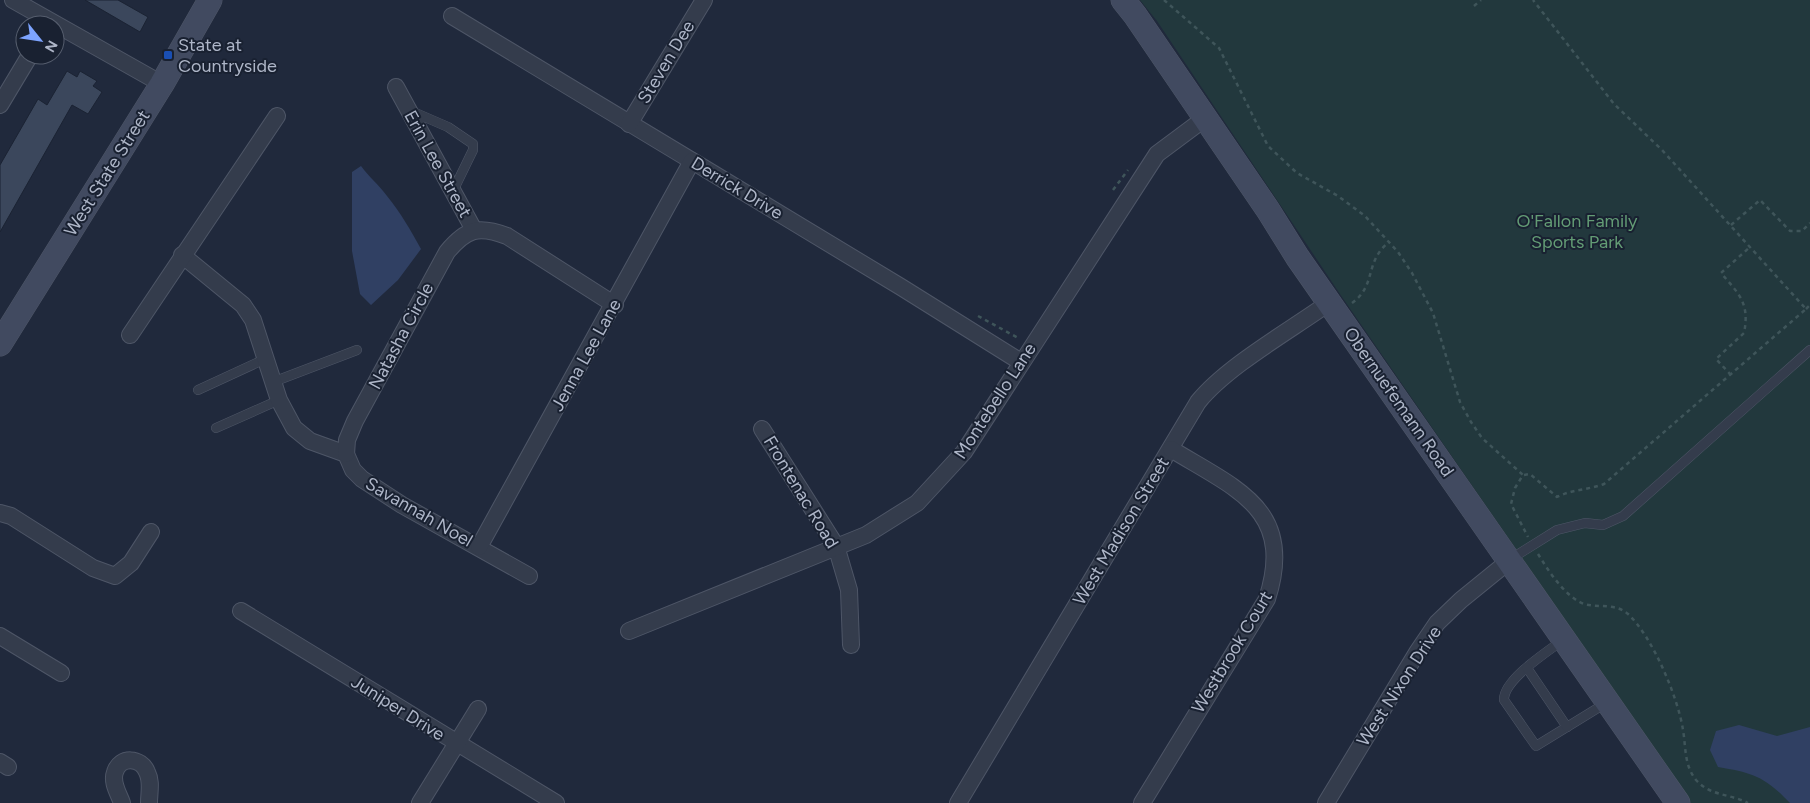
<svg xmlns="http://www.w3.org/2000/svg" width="1810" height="803" font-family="Figtree,sans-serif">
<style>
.green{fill:#22383d}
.water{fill:#304063}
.building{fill:#3b475c;stroke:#1b2333}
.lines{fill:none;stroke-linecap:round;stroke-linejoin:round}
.lane-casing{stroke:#4e5667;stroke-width:10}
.street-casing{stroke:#4e5667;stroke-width:18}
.secondary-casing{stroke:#4e5667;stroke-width:25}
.path{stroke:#3f555a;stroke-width:2.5;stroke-dasharray:4 4;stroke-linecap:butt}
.lane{stroke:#343c4c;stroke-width:9}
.street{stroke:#343c4c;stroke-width:16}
.secondary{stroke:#414a60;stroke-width:24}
.transit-dot{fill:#1a4fb4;stroke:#192131;stroke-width:2}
.labels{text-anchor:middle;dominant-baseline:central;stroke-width:4;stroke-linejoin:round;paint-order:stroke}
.poi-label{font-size:18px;fill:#aeb6c8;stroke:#192131;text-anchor:start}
.street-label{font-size:18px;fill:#aeb6c8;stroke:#192131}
.park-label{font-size:18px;fill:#639c75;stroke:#192131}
</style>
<rect width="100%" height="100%" fill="#20293c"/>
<!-- green -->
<path class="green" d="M1140,0h670v803h-119l-349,-506 -185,-276z"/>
<!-- water -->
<g class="water">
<path d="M361,166c8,11 18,19 26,30 14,17 24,35 34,53l-23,31 -27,25 -11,-11 -8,-43v-79z"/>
<path d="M1739,725l38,11 33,-9v76h-20c-25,-26 -36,-30 -72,-36l-8,-17 6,-19z"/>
</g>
<!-- building -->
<g class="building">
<path d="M85,0h33l30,17 -8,15z"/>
<path d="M67,71l10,6 3,-6 17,10 -4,5 9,6 -14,22 -16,-9 -72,127v-67l38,-66 9,6z"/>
</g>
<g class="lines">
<defs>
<g id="lane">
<path d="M411,111l37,16 25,17v6l-20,41"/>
<path d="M273,382l84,-32"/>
<path d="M198,390l67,-31"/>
<path d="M216,428l63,-28"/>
<path d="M1509,560l48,-30 28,-7 18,2 20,-9 187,-166"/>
<path d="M1563,640c-15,11 -60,40 -59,60l32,46 70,-43"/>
<path d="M1527,668l40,59"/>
</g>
<g id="street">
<path d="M13,0l149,84"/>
<path d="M452,16l449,271 120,75"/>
<path d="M396,87l78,143"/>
<path d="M0,105l30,-50"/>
<path d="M629,124l75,-124"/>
<path d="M182,255l61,50 10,15 26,80 15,28 16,13 36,13 7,16 9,9 40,26 127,71"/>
<path d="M130,335l147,-219"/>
<path d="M762,429l74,117 13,44 2,55"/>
<path d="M346,454l1,-14 8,-19 92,-169c19,-23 31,-27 60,-16l108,69"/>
<path d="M0,513l11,3 82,52 22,8 16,-13 20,-31"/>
<path d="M479,547l213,-386"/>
<path d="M241,611l315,192"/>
<path d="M629,631l237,-96 51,-32 47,-51 193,-298 47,-35"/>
<path d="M0,636l61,37"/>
<path d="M0,762l8,5"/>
<path d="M122,803c-3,-9 -11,-20 -7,-31 5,-16 26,-15 32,0 5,10 2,20 2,31"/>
<path d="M420,803l58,-94"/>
<path d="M958,803l240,-401c29,-36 93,-72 132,-100"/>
<path d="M1142,803l125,-204c29,-90 -31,-110 -96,-150"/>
<path d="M1326,803l92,-152 19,-28 24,-23 48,-39"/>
</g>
<g id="secondary">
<path d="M1123,0l12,15 133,195 30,48 380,545"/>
<path d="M0,344l162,-260 48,-84"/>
</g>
</defs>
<!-- lane casing -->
<use href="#lane" class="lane-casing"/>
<!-- street casing -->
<use href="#street" class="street-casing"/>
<!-- secondary casing -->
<use href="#secondary" class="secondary-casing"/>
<!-- path -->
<g class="path">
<path d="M1164,0l55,48 49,98 29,27 41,23 27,20 33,36 14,21 21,40 27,89 11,20 11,16 41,37 -8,13 -4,16 17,33"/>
<path d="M1474,6l7,-6"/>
<path d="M1113,190l15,-20"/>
<path d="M1731,225l29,-25 30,31h12l8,-8"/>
<path d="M1352,303c25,-18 12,-41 37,-61"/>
<path d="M1806,309l4,-4"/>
<path d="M978,316l42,23"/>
<path d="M1731,375l-15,-16 28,-26c6,-30 -5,-39 -23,-60l29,-26"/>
<path d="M1524,475l6,-1 27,23c16,-8 31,-7 47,-13l202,-175 -144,-159 -48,-46 -81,-104"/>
<path d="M1538,554c10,16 27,43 46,50 15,4 32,-1 44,10 24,22 50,83 55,116 3,17 1,35 13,50 14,16 35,14 52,23"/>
</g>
<!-- lane -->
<use href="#lane" class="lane"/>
<!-- street -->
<use href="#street" class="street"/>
<!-- secondary -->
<use href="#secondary" class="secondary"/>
</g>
<!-- markers -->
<rect class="transit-dot" x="163" y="50" width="10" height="10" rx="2.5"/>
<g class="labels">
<!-- poi labels -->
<g class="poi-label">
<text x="178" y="45">State at<tspan x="178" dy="21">Countryside</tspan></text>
</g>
<!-- street labels -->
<g class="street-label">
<text transform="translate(666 62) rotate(-59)">Steven Dee</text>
<text transform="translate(438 164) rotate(61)">Erin Lee Street</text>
<text transform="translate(107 173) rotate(-58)">West State Street</text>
<text transform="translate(737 188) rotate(31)">Derrick Drive</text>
<text transform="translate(401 336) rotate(-62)">Natasha Circle</text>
<text transform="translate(586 355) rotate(-61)">Jenna Lee Lane</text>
<text transform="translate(995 401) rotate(-57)">Montebello Lane</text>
<text transform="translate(1399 402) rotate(55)">Obernuefemann Road</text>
<text transform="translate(801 492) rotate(59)">Frontenac Road</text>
<text transform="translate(419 512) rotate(30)">Savannah Noel</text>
<text transform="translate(1121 531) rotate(-59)">West Madison Street</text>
<text transform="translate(1232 652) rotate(-59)">Westbrook Court</text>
<text transform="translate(1399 686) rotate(-57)">West Nixon Drive</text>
<text transform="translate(398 708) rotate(32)">Juniper Drive</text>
</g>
<!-- park labels -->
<g class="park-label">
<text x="1577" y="221">O'Fallon Family<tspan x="1577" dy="21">Sports Park</tspan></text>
</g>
</g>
<!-- north arrow -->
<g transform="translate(40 40) rotate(120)"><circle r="24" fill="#192131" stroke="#555d6d"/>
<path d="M0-4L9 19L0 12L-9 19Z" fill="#7da4ff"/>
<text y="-8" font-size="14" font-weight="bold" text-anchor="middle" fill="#aeb6c8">N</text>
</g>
</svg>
